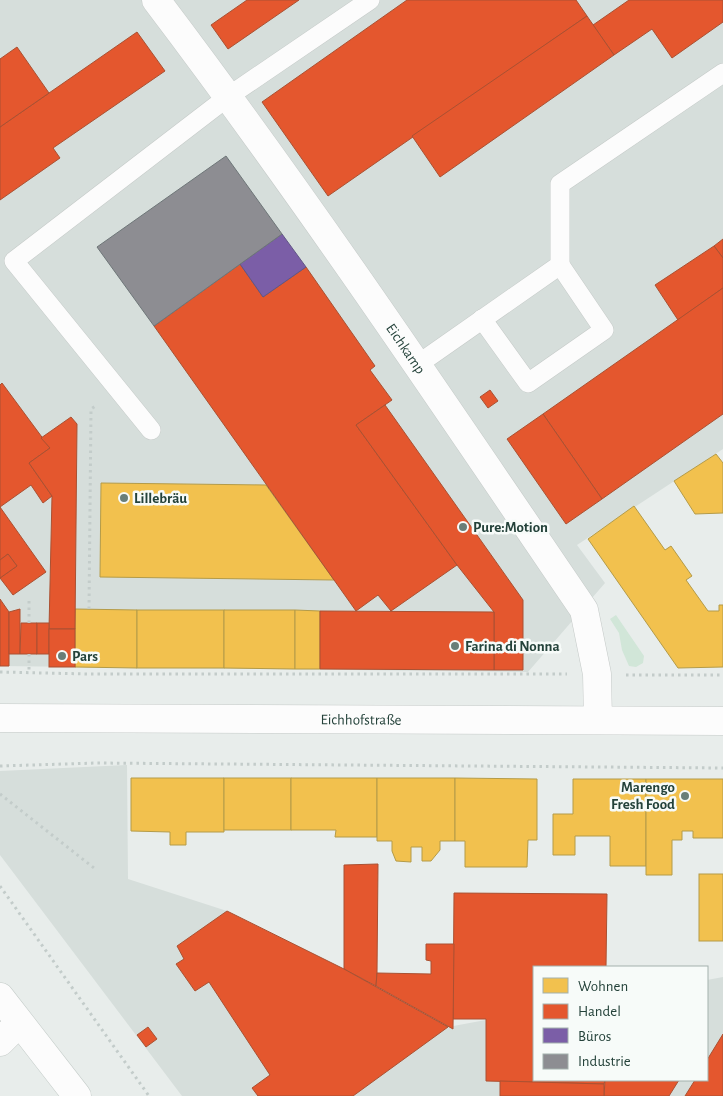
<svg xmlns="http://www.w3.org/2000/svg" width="723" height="1096" font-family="'Alegreya Sans',sans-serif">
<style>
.built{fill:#d6dedb}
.green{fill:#d1e6d8}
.homes{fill:#f2c14e;stroke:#b49b48}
.shops{fill:#e4572e;stroke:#aa5132}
.offices{fill:#7b5ea7;stroke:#615686}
.industry{fill:#8d8d92;stroke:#6e7678}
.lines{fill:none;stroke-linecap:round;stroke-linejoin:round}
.service-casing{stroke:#c5cac8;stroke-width:20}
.minor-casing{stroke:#c5cac8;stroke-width:29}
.secondary-casing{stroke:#c3cbc8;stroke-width:29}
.path{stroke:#c3ccca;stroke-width:3;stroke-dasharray:2.5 4;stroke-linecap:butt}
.service{stroke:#fcfcfc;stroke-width:19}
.minor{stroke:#fcfcfc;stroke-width:28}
.secondary{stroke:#fcfcfc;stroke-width:28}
.poi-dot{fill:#697e78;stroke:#f7fbf9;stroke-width:2}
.labels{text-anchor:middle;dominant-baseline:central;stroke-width:5;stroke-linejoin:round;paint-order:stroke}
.street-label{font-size:15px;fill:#24423a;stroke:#f7fbf9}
.poi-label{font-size:15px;font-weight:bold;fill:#24423a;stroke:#f7fbf9;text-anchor:start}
</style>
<rect width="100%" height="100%" fill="#e8edeb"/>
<!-- built -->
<g class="built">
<path d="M0,0h723v449l-146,96 28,38 -77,89 -528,-6z"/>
<path d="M127,765l1,114 99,32 117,58 104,58 86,-16v69h173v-100l16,-3v119h-541l-182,-241v-84z"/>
</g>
<!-- green -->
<path class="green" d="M616,615l28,41 -1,7 -7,4 -7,-1 -7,-16 -3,-17 -9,-14z"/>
<!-- homes -->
<g class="homes">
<path d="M716,454l7,9v50l-28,1 -21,-33z"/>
<path d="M101,483l165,2 68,95 -234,-3z"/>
<path d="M634,506l31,44 6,-4 21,30 -6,4 22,31h11v-6h4v62l-45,1 -90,-129z"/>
<path d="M75,609l62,1v58l-62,-1z"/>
<rect x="137" y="610" width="87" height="58"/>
<path d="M224,610h71v59l-71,-1z"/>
<path d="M295,610l25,1v58h-25z"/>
<path d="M131,778h93v54h-38v13h-16v-13l-39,-1z"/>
<rect x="224" y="778" width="67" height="52"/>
<path d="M291,778h86v59h-42l1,-7h-45z"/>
<path d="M377,778h78v63h-15v9l-9,11h-9v-14h-11v15l-15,-1 -4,-10v-10h-15z"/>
<path d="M455,778l82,1v61h-9l-1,27h-62v-26h-10z"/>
<path d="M573,779h73v87h-36v-30h-35v19h-22v-41h20z"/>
<path d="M646,779h77v59h-30v-7h-11v9h-10v35h-26z"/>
<rect x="699" y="874" width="24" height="67"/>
</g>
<!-- shops -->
<g class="shops">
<path d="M247,0h52l-71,49 -17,-24z"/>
<path d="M407,0h169l11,16 -259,180 -66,-94z"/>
<path d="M629,0h94v22l-51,36 -20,-29 -38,26 -21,-30z"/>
<path d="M587,16l27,39 -174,122 -28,-41z"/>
<path d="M137,32l28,39 -112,77 7,10 -60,42v-73z"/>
<path d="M17,47l32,46 -49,34v-68z"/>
<path d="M723,239v19l-9,-12z"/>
<path d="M714,246l9,12v30l-45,32 -23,-35z"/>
<path d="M240,264l23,33 43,-30 69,99 -5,4 22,30 -36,25 101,140 -66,46 -13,-16 -22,16 -202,-285z"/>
<path d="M723,288v126l-121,85 -59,-85z"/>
<path d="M2,383l48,65 -21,15 23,33 -9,7 -12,-18 -31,22v-122z"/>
<path d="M490,390l8,11 -10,7 -8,-11z"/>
<path d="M385,405l138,195v70h-29v-58l-37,-47 -101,-140z"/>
<path d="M543,414l59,85 -36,25 -59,-85z"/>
<path d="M71,417l6,7 -2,205h-26l3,-133 -23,-33 21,-15 -9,-10z"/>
<path d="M0,507l46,65 -33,23 -13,-17 17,-12 -9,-12 -8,6z"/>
<path d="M8,554l9,12 -17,12v-18z"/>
<path d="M0,599l9,13v54h-9z"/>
<path d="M20,609v45h-11v-42z"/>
<path d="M320,611l174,1v58l-174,-1z"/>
<path d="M21,623h16v31h-17z"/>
<rect x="37" y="623" width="12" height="31"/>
<rect x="49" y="629" width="26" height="38"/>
<path d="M378,864l-1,109 -1,13 -32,-17v-104z"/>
<path d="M454,893l153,1 -1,73h-72v113h71l-1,4 -118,-3v-62h-33z"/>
<path d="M227,911l117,58 104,58 -95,69h-95l-6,-8 18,-13 -61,-93 -14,9 -19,-27 8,-5 -7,-13z"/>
<path d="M426,944h28l-1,85 -77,-43 1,-13 54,1v-13l-5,-1z"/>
<path d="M148,1027l9,12 -11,8 -9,-12z"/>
<path d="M723,1034v62h-38l10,-16h12v-20z"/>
<path d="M605,1080h74l-10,16h-65z"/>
<path d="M500,1081l104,3v12h-104z"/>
</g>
<!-- offices -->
<path class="offices" d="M282,234l24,33 -43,30 -23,-33z"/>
<!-- industry -->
<path class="industry" d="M226,156l56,78 -128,92 -57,-79z"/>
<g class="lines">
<defs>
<g id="service">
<path d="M482,319l46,64 76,-53 -44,-65"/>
<path d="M417,365l143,-100v-81l163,-111"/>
<path d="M151,430l-137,-169 215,-165 141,-96"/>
</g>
<g id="minor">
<path id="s1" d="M156,0c150,198 288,404 428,610l13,64 1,46"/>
<path id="s2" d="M0,718l723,3"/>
<path d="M0,1042l19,-19"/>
</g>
<path id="secondary" d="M0,997l77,99"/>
</defs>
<!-- service casing -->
<use href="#service" class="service-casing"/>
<!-- minor casing -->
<use href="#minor" class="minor-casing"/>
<!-- secondary casing -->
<use href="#secondary" class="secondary-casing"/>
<!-- path -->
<g class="path">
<path d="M89,609l2,-200 6,-4"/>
<path d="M29,623v-23"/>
<path d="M29,654v18"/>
<path d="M0,672l88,2h479"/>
<path d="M626,675h97"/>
<path d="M0,766l97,-3 626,5"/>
<path d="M0,794l94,74"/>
<path d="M0,886l149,210"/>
</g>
<!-- service -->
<use href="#service" class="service"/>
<!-- minor -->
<use href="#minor" class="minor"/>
<!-- secondary -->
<use href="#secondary" class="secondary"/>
</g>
<!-- markers -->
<g class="poi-dot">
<circle cx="124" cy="498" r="5"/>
<circle cx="463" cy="527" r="5"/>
<circle cx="455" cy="646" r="5"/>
<circle cx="62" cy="656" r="5"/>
<circle cx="685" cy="796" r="5"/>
</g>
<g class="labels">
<!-- street labels -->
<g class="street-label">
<text stroke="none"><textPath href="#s1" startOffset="429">Eichkamp</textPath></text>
<text stroke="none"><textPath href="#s2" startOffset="361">Eichhofstraße</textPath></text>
</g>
<!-- poi labels -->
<g class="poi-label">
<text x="134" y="498">Lillebräu</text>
<text x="473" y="527">Pure:Motion</text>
<text x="465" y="646">Farina di Nonna</text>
<text x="72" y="656">Pars</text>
<text x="675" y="787" text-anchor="end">Marengo<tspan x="675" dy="17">Fresh Food</tspan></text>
</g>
</g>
<!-- legend -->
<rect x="533" y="966" width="175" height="115" fill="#f7fbf9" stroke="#a3b1ad"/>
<rect x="543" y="978" width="25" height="15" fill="#f2c14e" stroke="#a3b1ad"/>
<text x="578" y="991" font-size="15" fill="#24423a">Wohnen</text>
<rect x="543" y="1004" width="25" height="15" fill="#e4572e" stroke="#a3b1ad"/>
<text x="578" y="1016" font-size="15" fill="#24423a">Handel</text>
<rect x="543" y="1028" width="25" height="15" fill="#7b5ea7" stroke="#a3b1ad"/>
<text x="578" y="1041" font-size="15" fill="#24423a">Büros</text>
<rect x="543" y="1054" width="25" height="15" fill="#8d8d92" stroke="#a3b1ad"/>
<text x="578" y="1066" font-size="15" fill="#24423a">Industrie</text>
</svg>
